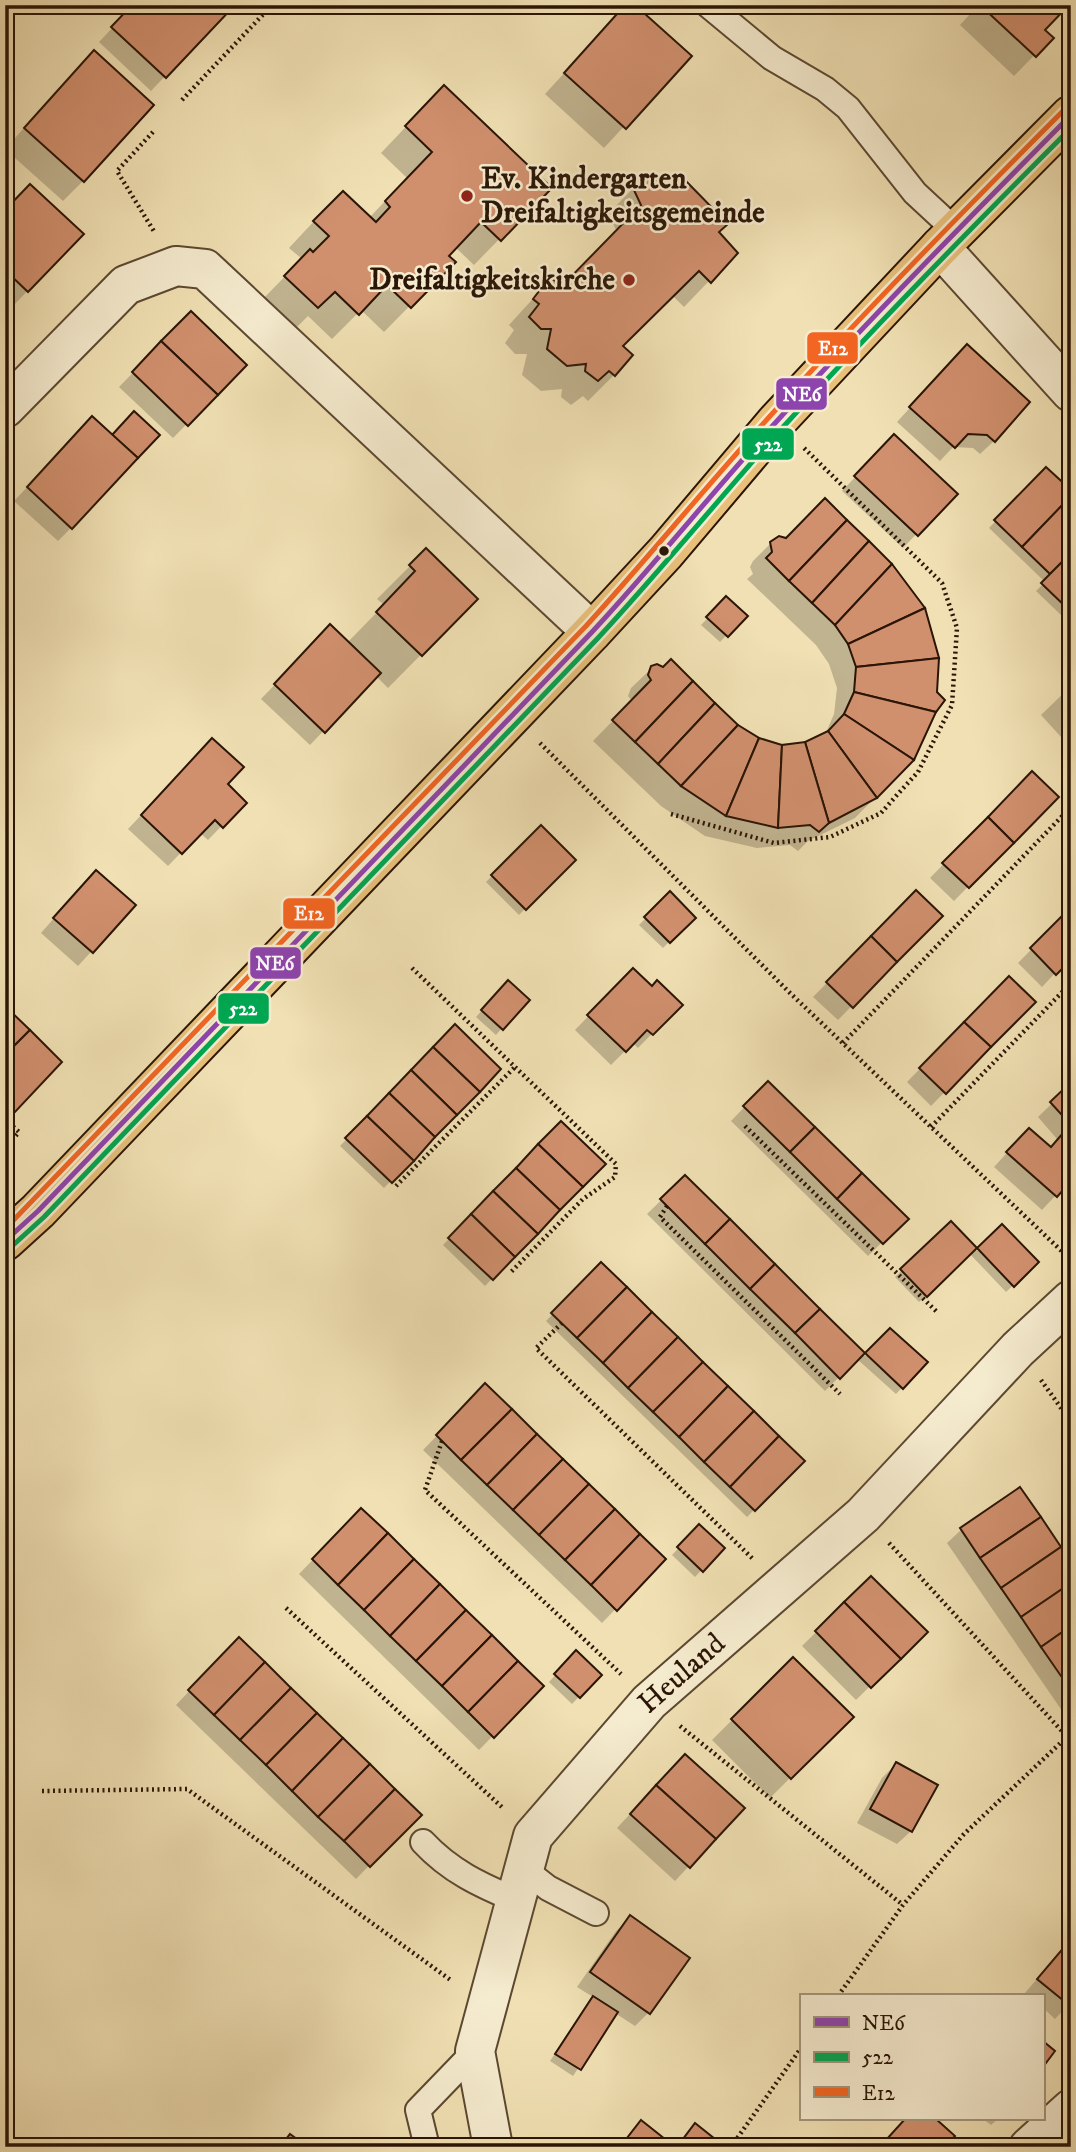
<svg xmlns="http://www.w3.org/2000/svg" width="1076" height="2152" font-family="'IM FELL DW Pica',serif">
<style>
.shadow{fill:#0003}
.building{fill:#d08f6d;stroke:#2a1506;stroke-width:2}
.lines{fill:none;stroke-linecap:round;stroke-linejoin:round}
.service-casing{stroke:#5c4831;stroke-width:28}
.minor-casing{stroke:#5c4831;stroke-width:42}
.primary-casing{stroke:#2a1506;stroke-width:42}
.path{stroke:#2a1506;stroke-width:4.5;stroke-dasharray:2 3.5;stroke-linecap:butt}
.service{stroke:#f5ebce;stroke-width:24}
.minor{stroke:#f5ebce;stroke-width:38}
.primary{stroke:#e8c07a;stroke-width:38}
.bus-1-casing{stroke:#f5ebce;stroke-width:10}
.bus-2-casing{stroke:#f5ebce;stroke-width:10}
.bus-3-casing{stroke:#f5ebce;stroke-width:10}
.bus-1{stroke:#8e44ad;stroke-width:5}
.bus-2{stroke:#00a651;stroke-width:5}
.bus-3{stroke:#f26522;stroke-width:5}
.poi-dot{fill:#8f2418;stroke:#f5ebce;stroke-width:2.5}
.bus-dot{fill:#2a1506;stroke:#f5ebce;stroke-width:2.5}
.labels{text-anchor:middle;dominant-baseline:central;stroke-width:5;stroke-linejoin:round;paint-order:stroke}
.poi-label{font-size:30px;font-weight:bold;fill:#2a1506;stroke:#f5ebce;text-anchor:start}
.street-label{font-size:30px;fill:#2a1506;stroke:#f5ebce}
.line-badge{stroke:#f5ebce;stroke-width:2.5}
.badge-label{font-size:19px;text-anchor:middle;font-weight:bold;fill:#fff}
</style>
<rect width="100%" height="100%" fill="#f0e0b3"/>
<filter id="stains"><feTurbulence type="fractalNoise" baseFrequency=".00286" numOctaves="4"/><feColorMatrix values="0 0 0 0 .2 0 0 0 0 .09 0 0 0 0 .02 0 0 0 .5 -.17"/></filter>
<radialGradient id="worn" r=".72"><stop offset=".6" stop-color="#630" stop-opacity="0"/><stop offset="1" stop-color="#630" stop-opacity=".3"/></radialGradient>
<!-- shadow -->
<g class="shadow">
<path d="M134,5h98l-81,86 -52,-49z"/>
<path d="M966,5h101l-24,26 8,7 -37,38 -54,-51 10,-11 -7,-6z"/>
<path d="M610,23l79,33 -85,92 -59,-54z"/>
<path d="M74,73l9,108 -20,20 -58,-52z"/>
<path d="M419,113l130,75 -75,77 -19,-18 -8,9 6,6 -69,70 -23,-22 -29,29 -24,-23 -16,16 -32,-30 42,-43 -13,-11 28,-30h52l38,-40 -26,-25z"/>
<path d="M639,182l78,50 19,21 -52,54 -12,-12 -51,51 10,9 -17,20 -26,26 -5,-5 -12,9 -10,-8 1,-8 -21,2 -19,-16 5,-21h-12l-10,-11 9,-13 -5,-5 41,-45 12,8 55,-56 -9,-18z"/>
<path d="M5,212l76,23 -67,70 -9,-8z"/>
<path d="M191,313l54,52 -72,73 -54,-51z"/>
<path d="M954,360l40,81 -14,13 -7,-6 -20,-1 -13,14 -43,-39z"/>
<path d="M79,432l33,5 -41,91 -13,13 -44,-40z"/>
<path d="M881,450l74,44 -52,54 -61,-57z"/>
<path d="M1046,469l25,24v113l-10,9 -25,-24 9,-9 -56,-54z"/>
<path d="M773,541l161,168 -21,50 -58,59 -47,23 -10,10 -8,-6 -33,3 -52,-12 -44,-30 -68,-65 39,-40 -4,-5 3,-8 21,-20 106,72 24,7 24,-3 19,-9 9,-21 3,-26 -8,-24 -13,-19 -69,-66 6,-5 -3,-7 3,-6z"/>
<path d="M426,550l50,49 -88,89 -12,-12 -66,69 -49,-46 56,-58 30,2 37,-38 -7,-6z"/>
<path d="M726,599l19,17 -25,26 -19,-17z"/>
<path d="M1071,686v62l-30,-33z"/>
<path d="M199,754l45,49 -36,37 -8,-7 -32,33 -40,-37z"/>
<path d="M1032,773l24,24 -102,104 -24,-23z"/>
<path d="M541,827l32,33 -54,55 -33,-33z"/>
<path d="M82,886l51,20 -55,60 -37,-33z"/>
<path d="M916,892l24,24 -102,104 -25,-23z"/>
<path d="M670,894l23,24 -30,30 -24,-23z"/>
<path d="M1071,909l-16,64 -13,14 -24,-24z"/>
<path d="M633,970l19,18 28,17 -42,43 -5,-5 -22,22 -36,-35z"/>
<path d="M1009,978l24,24 -102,104 -24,-24z"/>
<path d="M501,989l1,39 -6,7 -20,-18z"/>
<path d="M5,1009l55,53 -55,57z"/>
<path d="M455,1027l44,42 -115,119 -44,-42z"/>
<path d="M768,1083l138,136 -38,37 -137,-135z"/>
<path d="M1071,1085v94l-29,31 -48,-43 21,-23 35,4 7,-9 -19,-22z"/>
<path d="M561,1123l42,41 -118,122 -42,-41z"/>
<path d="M685,1177l180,179 25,-26 36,33 -30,31 -39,-35 -32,32 -178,-177z"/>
<path d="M950,1224l27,27 25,-25 35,36 -31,30 -37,-39 -50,49 -24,-25z"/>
<path d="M601,1265l201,196 -55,56 -201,-196z"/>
<path d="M485,1386l179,173 -62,64 -179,-173z"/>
<path d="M361,1510l181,176 -63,64 -180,-176z"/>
<path d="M699,1526l23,22 -27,29 -23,-22z"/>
<path d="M961,1530l110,34v151l-4,3 -120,-175z"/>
<path d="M871,1578l54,54 -69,68 -54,-54z"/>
<path d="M239,1639l180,176 -63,64 -180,-174z"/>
<path d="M576,1653l24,22 -28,29 -23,-22z"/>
<path d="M793,1659l58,58 -81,81 -58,-58z"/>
<path d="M896,1764l15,67 -14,13 -40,-21 25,-45z"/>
<path d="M671,1770l71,39 -67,72 -58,-53z"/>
<path d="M630,1918l18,95 -13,13 -20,-13 -42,63 -23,-15 43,-64 -16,-10 39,-56z"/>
<path d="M1071,1939v63l-16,17 -12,-11v-12l-18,-3z"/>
<path d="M906,2119h27l19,17 -10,11h-62z"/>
<path d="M983,2119h15l-7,6z"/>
</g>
<!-- building -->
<g class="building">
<path d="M132,5h103l-69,73 -55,-51z"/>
<path d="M625,5h10l57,51 -66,73 -62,-56z"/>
<path d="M980,5h89l-24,25 9,8 -18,19z"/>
<path d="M94,50l60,55 -70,77 -60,-54z"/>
<path d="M444,85l108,103 -51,53 -20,-19 -32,34 7,6 -45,46 -24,-23 -28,30 -24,-23 -17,16 -34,-32 26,-27 3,3 16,-16 -16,-15 30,-30 33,31 14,-15 -5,-6 47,-49 -27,-26z"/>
<path d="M683,178l45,46 -9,8 19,21 -27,30 -12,-12 -76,75 10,9 -18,21 -6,-5 -11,10 -13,-10 1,-7 -19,2 -20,-17 4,-20h-10l-12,-12 10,-13 -6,-5 17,-22 12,9 79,-81 -8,-17 5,-8z"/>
<path d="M30,184l54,50 -56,58 -23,-22v-60z"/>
<path d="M191,311l56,54 -29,30 -57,-54z"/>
<path d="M161,341l57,54 -30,31 -56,-54z"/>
<path d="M967,344l63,58 -35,40 -8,-7 -19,-1 -13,14 -46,-41z"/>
<path d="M134,411l26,24 -22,23 -26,-23z"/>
<path d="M92,416l46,42 -66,71 -45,-42z"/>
<path d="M894,434l64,60 -40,42 -64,-60z"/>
<path d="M1046,467l25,23v6l-49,51 -28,-27z"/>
<path d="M1071,496v57l-21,21 -28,-27z"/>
<path d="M825,498l22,22 -58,61 -23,-23 6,-6 -2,-10 9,-6 7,2z"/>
<path d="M847,520l22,21 -57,62 -23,-22z"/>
<path d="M869,541l23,23 -57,61 -23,-22z"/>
<path d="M426,548l52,51 -56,57 -46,-44 39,-41 -6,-6z"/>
<path d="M1071,553v55l-2,2 -28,-27z"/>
<path d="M892,564l33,44 -77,36 -13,-19z"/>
<path d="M726,596l22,20 -20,21 -22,-20z"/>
<path d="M925,608l14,50 -83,9 -8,-23z"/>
<path d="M330,624l51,49 -56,60 -51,-49z"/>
<path d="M939,658l-2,34 8,8 -9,12 -82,-20 2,-25z"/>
<path d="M671,659l22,22 -58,61 -23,-22 39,-40 -3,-5 3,-9 6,-2 6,3z"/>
<path d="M693,681l22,22 -57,61 -23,-22z"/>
<path d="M854,692l82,20 -22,48 -70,-46z"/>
<path d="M715,703l23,22 -57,61 -23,-22z"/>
<path d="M844,714l70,46 -37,38 -49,-67z"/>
<path d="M738,725l21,13 -33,78 -45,-30z"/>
<path d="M828,731l49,67 -48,25 -24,-81z"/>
<path d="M212,738l32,29 -16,17 19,19 -24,25 -8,-8 -33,34 -41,-39z"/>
<path d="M759,738l23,7 -4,83 -52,-12z"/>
<path d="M805,742l24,81 -10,9 -9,-7 -32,3 4,-83z"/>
<path d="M1032,771l27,26 -45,46 -26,-26z"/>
<path d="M988,817l26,26 -45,45 -27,-25z"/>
<path d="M541,825l35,35 -50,50 -35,-35z"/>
<path d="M96,870l40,35 -43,48 -40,-35z"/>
<path d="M916,890l27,26 -46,46 -26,-26z"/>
<path d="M670,891l26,27 -26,25 -26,-26z"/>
<path d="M1071,907v53l-15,15 -26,-27z"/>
<path d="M871,936l26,26 -44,46 -27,-26z"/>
<path d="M633,968l19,18 5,-6 26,25 -30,30 -6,-5 -21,22 -39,-37z"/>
<path d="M1009,976l27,26 -45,45 -27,-25z"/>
<path d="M508,980l22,20 -27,30 -22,-20z"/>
<path d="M5,1006l25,24 -25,25z"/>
<path d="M964,1022l27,25 -45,47 -27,-26z"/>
<path d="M455,1024l46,45 -21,23 -47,-45z"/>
<path d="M30,1030l32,32 -47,50 -10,-8v-49z"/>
<path d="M433,1047l47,45 -23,23 -46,-45z"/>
<path d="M411,1070l46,45 -22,22 -46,-44z"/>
<path d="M768,1081l47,46 -25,25 -47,-46z"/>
<path d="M1071,1082v43l-21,-23z"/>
<path d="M389,1093l46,44 -21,24 -47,-45z"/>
<path d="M367,1116l47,45 -22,22 -47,-45z"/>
<path d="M561,1121l45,43 -23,23 -45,-43z"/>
<path d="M1070,1125l1,56 -14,16 -51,-45 23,-24 22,19z"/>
<path d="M815,1127l47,46 -25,26 -47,-47z"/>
<path d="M538,1144l45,43 -23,23 -44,-42z"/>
<path d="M516,1168l44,42 -22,24 -45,-43z"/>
<path d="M862,1173l47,46 -26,25 -46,-45z"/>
<path d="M685,1175l45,44 -25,25 -45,-45z"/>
<path d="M493,1191l45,43 -23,23 -44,-43z"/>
<path d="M471,1214l44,43 -22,23 -45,-42z"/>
<path d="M730,1219l45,45 -25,25 -45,-45z"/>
<path d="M951,1221l26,27 -50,49 -27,-28z"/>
<path d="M1002,1224l37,38 -25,25 -37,-39z"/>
<path d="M601,1262l26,25 -50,51 -26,-25z"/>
<path d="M775,1264l45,45 -25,24 -45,-44z"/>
<path d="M627,1287l25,25 -49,51 -26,-25z"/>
<path d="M820,1309l45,44 -25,26 -45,-46z"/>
<path d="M652,1312l26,25 -50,51 -25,-25z"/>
<path d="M890,1328l38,34 -25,27 -38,-36z"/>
<path d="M678,1337l25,25 -50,50 -25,-24z"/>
<path d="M703,1362l25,24 -49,51 -26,-25z"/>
<path d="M485,1383l27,26 -51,51 -25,-25z"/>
<path d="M728,1386l26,25 -50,51 -25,-25z"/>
<path d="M512,1409l25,25 -50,51 -26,-25z"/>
<path d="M754,1411l25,25 -49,51 -26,-25z"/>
<path d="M537,1434l26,25 -50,51 -26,-25z"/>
<path d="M779,1436l26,25 -50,50 -25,-24z"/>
<path d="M563,1459l26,25 -50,51 -26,-25z"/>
<path d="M589,1484l26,25 -50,51 -26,-25z"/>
<path d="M1020,1487l21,30 -61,41 -20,-30z"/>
<path d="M361,1508l27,25 -50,52 -26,-26z"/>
<path d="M615,1509l25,25 -49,51 -26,-25z"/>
<path d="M1041,1517l20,30 -60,41 -21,-30z"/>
<path d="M699,1524l26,24 -22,24 -26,-25z"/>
<path d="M388,1533l26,26 -50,51 -26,-25z"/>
<path d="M640,1534l26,25 -49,52 -26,-26z"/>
<path d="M1061,1547l10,14v22l-50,34 -20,-29z"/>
<path d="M414,1559l26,25 -50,52 -26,-26z"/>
<path d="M871,1576l57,56 -27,27 -57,-57z"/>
<path d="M1071,1583v43l-30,21 -20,-30z"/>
<path d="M440,1584l26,26 -50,51 -26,-25z"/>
<path d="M844,1602l57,57 -30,29 -56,-57z"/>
<path d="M466,1610l26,25 -50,51 -26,-25z"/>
<path d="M1071,1626v44l-10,6 -20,-29z"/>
<path d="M492,1635l26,26 -50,51 -26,-26z"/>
<path d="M239,1637l26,25 -51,53 -26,-25z"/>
<path d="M576,1650l26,25 -22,23 -26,-24z"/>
<path d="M793,1657l61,60 -63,62 -60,-60z"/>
<path d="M518,1661l26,25 -50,52 -26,-26z"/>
<path d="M265,1662l26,26 -51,52 -26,-25z"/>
<path d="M291,1688l26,25 -51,52 -26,-25z"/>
<path d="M317,1713l26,25 -51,53 -26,-26z"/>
<path d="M343,1738l27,26 -52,53 -26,-26z"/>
<path d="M685,1754l60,54 -29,31 -60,-54z"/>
<path d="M896,1762l42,23 -26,47 -42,-23z"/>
<path d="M370,1764l25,25 -51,52 -26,-24z"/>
<path d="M656,1785l60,54 -26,29 -60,-54z"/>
<path d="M395,1789l27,26 -52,52 -26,-26z"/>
<path d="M630,1915l60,43 -40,56 -60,-42z"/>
<path d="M1071,1939v66l-1,1 -33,-27z"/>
<path d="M593,1996l25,16 -37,58 -26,-16z"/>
<path d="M1043,2041l12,10 -12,16z"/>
<path d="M905,2119h31l19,17 -10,11h-52l-7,-7z"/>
<path d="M641,2120l34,27h-55z"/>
<path d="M695,2123l25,20 -3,4h-40z"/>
<path d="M290,2134l18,13h-28z"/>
</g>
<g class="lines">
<defs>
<g id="service">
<path d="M708,5l64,53 53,31 23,19 67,85 41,38"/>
<path d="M423,1842c27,29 57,43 93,58"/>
<path d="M525,1870l23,18 48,25"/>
<path d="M427,2147l-9,-37 57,-59"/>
</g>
<g id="minor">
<path d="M940,247l131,145"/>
<path d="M5,408l121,-123 50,-19 29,3 387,363"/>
<path id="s1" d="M493,2147l-18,-96 58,-215 116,-134 214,-187 155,-166 53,-49"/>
<path d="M1029,2147l42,-38"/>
</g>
<path id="primary" d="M5,1241l33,-30 554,-579 74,-80 110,-130 164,-175 131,-132"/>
</defs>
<!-- service casing -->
<use href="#service" class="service-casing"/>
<!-- minor casing -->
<use href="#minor" class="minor-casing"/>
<!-- primary casing -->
<use href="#primary" class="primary-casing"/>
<!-- path -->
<g class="path">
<path d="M182,100l90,-95"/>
<path d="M153,132l-36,39 38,62"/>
<path d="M540,743l250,250 280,266"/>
<path d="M671,814l103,29 56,-6 51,-24 15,-17 22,-24 34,-67 5,-77 -15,-45 -138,-135"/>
<path d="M412,968l204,196 -1,13 -32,22 -73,74"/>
<path d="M843,1043l228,-236"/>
<path d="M5,1119l14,13 -14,16"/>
<path d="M745,1126l192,186"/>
<path d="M931,1127l140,-144"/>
<path d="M396,1186l119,-119"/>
<path d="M667,1206l-7,11 180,177"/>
<path d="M562,1323l-26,25 217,211"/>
<path d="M1041,1380l30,42"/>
<path d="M442,1441l-17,49 196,184"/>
<path d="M889,1543l182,198"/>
<path d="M286,1608l218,201"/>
<path d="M680,1726l223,179"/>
<path d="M42,1791l145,-2 265,192"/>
<path d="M838,1996l65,-91 61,-71 107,-101"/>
<path d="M731,2147l70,-99"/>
</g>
<!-- service -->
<use href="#service" class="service"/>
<!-- minor -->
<use href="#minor" class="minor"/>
<!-- primary -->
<use href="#primary" class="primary"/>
<defs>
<path id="bus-1" d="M5,1241l33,-30 554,-579c64,-69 122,-142 185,-211 95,-105 194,-205 294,-306"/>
<path id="bus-2" d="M11,1247l33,-30 554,-579c64,-69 123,-142 186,-212 93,-102 189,-200 287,-298"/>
<path id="bus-3" d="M5,1229l581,-603c63,-69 122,-142 185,-211 95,-105 194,-206 294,-306"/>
</defs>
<!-- bus-1 casing -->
<use href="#bus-1" class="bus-1-casing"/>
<!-- bus-2 casing -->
<use href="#bus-2" class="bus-2-casing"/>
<!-- bus-3 casing -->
<use href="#bus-3" class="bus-3-casing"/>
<!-- bus-1 -->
<use href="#bus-1" class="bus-1"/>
<!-- bus-2 -->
<use href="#bus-2" class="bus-2"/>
<!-- bus-3 -->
<use href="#bus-3" class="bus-3"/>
</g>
<!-- markers -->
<g class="poi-dot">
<circle cx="467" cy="196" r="7"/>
<circle cx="629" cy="280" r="7"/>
</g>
<circle class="bus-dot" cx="664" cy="551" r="6"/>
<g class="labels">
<!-- poi labels -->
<g class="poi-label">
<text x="481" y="179">Ev. Kindergarten<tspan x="481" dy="34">Dreifaltigkeitsgemeinde</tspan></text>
<text x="615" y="280" text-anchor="end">Dreifaltigkeitskirche</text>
</g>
<!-- street labels -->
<g class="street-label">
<text stroke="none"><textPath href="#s1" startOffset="541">Heuland</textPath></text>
</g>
</g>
<g class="line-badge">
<rect x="806" y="331" width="53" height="34" rx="7" fill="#f26522"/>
<rect x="775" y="377" width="53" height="34" rx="7" fill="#8e44ad"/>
<rect x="741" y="427" width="54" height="34" rx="7" fill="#00a651"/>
<rect x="282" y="897" width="54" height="33" rx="7" fill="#f26522"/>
<rect x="249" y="946" width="53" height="34" rx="7" fill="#8e44ad"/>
<rect x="217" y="992" width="53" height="33" rx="7" fill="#00a651"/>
</g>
<g class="badge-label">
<text x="833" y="355">E12</text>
<text x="802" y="401">NE6</text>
<text x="768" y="451">522</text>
<text x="309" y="920">E12</text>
<text x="275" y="970">NE6</text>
<text x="243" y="1015">522</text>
</g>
<!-- margin -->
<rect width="1076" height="2152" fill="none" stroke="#f0e0b3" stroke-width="28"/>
<rect x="7" y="7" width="1062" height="2138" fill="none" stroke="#2a1506" stroke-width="3.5"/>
<rect x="14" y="14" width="1048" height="2124" fill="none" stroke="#2a1506" stroke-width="2"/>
<!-- legend -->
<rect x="800" y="1994" width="245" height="126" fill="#f5ebce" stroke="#a4957e" stroke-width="2"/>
<rect x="814" y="2017" width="35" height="10" fill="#8e44ad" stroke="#a4957e" stroke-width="2"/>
<text x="862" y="2030" font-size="21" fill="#2a1506">NE6</text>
<rect x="814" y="2052" width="35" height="10" fill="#00a651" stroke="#a4957e" stroke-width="2"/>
<text x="862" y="2064" font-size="21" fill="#2a1506">522</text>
<rect x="814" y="2087" width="35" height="10" fill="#f26522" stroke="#a4957e" stroke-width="2"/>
<text x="862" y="2100" font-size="21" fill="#2a1506">E12</text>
<rect width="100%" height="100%" filter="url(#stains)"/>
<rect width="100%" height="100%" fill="url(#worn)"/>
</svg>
